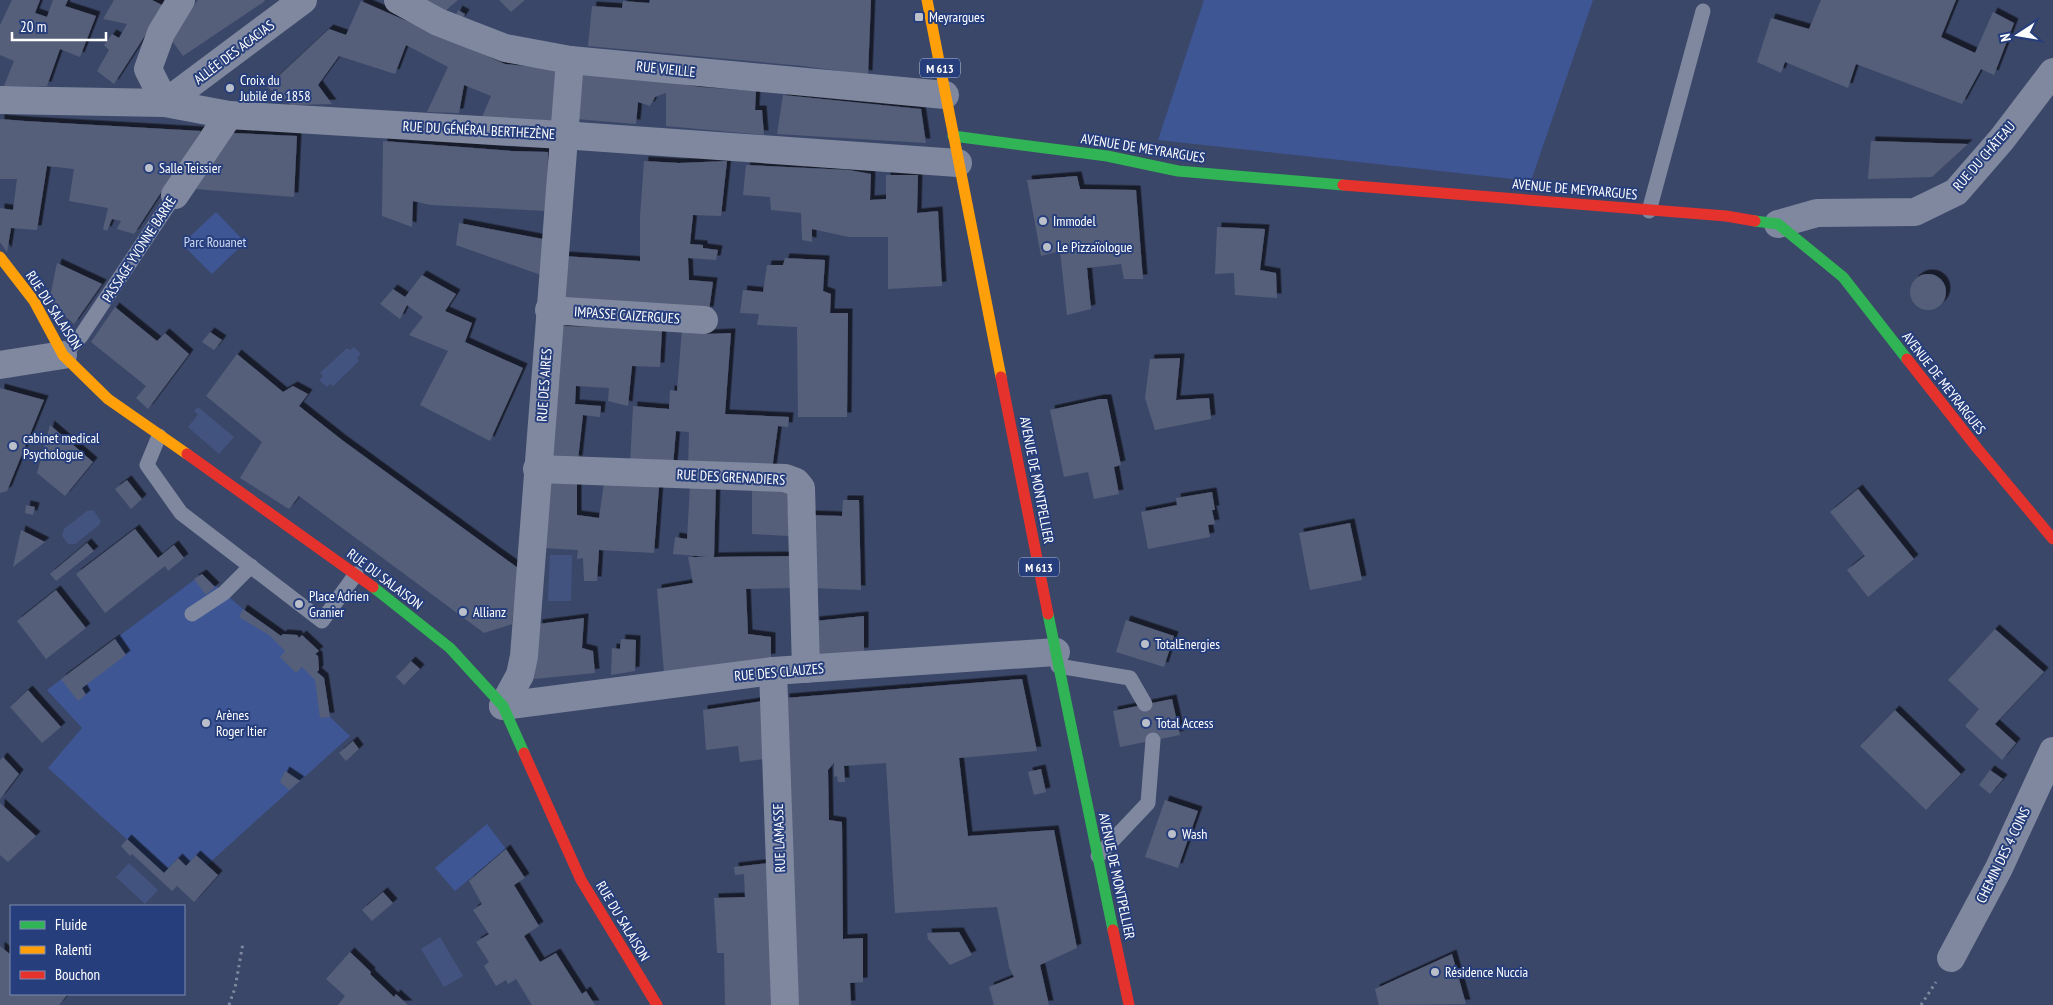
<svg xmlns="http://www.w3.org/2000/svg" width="2053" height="1005" font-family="'PT Sans Narrow',sans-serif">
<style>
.green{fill:#3e5694}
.water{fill:#435380}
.building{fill:#555f7a;filter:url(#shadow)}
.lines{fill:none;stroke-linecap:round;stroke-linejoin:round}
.path{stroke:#7f889f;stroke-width:3;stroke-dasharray:2.5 4;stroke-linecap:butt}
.lane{stroke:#7f889f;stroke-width:15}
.street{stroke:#7f889f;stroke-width:28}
.fast{stroke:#30b455;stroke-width:11}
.slow{stroke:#ff9f0a;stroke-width:11}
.jam{stroke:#e5322d;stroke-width:11}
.poi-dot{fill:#babfca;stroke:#273e7c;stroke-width:2}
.labels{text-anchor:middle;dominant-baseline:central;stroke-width:4;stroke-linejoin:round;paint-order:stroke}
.shield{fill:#273e7c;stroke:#bec5d8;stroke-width:1}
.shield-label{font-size:12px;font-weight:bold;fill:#fff}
.poi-label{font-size:14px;fill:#fff;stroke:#273e7c;text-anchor:start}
.street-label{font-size:14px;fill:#fff;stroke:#273e7c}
.park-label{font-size:14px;fill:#cfd9f4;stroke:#273e7c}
</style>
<defs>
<filter id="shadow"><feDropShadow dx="4.5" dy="-4.5" stdDeviation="0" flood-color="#0009"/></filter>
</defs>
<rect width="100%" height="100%" fill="#3b4768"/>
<!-- green -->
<g class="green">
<path d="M1204,0h389l-62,181 -373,-41z"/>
<path d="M216,212l29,30 -33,32 -30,-30z"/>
<path d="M202,574l41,35 37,27 3,-2 16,3 3,-2 17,16 -3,3 2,2 1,14 -2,2 7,6 6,39 20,19 -143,129 -21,1 -8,-8 -14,15 -116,-105 34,-40 -35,-38z"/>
<path d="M487,824l19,25 -51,42 -20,-23z"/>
</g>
<!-- water -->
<g class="water">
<path d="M354,347l7,7 -4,4 2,3 -26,25 -3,-2 -3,3 -8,-7 4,-4 -3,-3 27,-25 3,2z"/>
<path d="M198,407l36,30 -15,17 -31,-27 10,-12 -4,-4z"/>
<path d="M93,510l8,11 -2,4 -24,19h-7l-6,-8 2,-7 23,-18z"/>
<path d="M550,555h22l-1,46h-23z"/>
<path d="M129,863l29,27 -13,14 -29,-27z"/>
<path d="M440,937l23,39 -19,11 -23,-38z"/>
</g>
<!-- building -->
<g class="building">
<path d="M12,0h28l-5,13 12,4 6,-17h15l-3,6 31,10 -16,41 -20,-8 -13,37h-43l10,-25 -14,-6v-30z"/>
<path d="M114,0h38l12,6 -50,78 -17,-13 12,-21 -5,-5 8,-11 7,4 8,-14 -24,-5z"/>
<path d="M198,0h66l1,1 -82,55 -13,-18z"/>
<path d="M422,0h36l-14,12z"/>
<path d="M499,0h26l-14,12z"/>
<path d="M650,0h221l-3,75 -65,-9 -215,-20 4,-40 30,2 1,-7 26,2z"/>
<path d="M1821,0h135l-15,37 34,16 18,-41 21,11 -20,52 -13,-6 -19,35 -106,-40 -8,24 -63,-26 -4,11 -24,-11 14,-44 38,11z"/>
<path d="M361,1l144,63 52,5 -5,52 -70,-4 9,-21 -27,-11 -5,28 -32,-1 21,-45 -42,-22 -11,29 -56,-18 -21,29 14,19 -41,1 -24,-18 62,-58 17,6z"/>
<path d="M458,10l7,4 -4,6 -6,-3z"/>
<path d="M579,73l61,5 60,9 56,4 -1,19h7l2,25 -98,-9v-33l-11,4 -5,9 -12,-4 -2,22 -60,-5z"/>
<path d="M783,95l138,14 5,34 -149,-9z"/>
<path d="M0,119l25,2 176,10 -67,103 -17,-5 4,-8 -9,-2 -5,12 -4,-2 5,-21 -39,-7 5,-32 -27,-3 -10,64 -26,-2 -4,24 -7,-10v-34l13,2 4,-31h-17z"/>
<path d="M232,133l65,3 -3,61 -98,-8z"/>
<path d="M383,141l129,10 36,1 -1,59 -116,-6 -18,-4 -1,26 -30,-11z"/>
<path d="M1871,141l97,3 -36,33 -64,2z"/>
<path d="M644,161l35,2 48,-2 -6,55 -28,-1 -3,29 13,1v3l15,2 -2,10 -28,-2 1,22 24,2 -4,29 -145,-7 -1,-48 77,5v-44z"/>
<path d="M746,165l103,5 22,4 -1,26 16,-1v-24h32l-1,38 21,-2 4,75 -54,3v-52h-39l-37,-8v13l-10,-2 -1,-27 -30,-3 -1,-13 -27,-2z"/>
<path d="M1077,176l3,13 56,1 7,89h-19l-3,-15 -34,4 4,41 -24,6 -7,-64 -19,5 -14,-76z"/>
<path d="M459,223l89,17 -4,36 -88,-31z"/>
<path d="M1217,227l48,2 -5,41 16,3 1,25 -42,-3 -1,-22 -19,1z"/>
<path d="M785,258l40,2 -2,31 8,3 -1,19h18l-1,104h-49l-1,-90 -40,-2 2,-11 -19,-1 3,-23 20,2 4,-27h16z"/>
<path d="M57,263l45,21 -28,40 -25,-22z"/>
<circle cx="1928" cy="292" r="18"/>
<path d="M422,275l34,19 -11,17 27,12 -7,19 58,26 -33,73 -70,-36 28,-54 -39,-16 14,-18 -16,-12 -7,14 -20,-15 13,-15 12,8z"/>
<path d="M115,307l42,34 8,-8 24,21 -41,55 -12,-11 10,-12 -55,-44z"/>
<path d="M562,326l100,3 -2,38 -28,-1 -4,40 -20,-5 1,-13 -33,-2 -1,18 26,2 -1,11 -17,-2 -5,45 -28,-1z"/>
<path d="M682,329l25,5 24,-1 -6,81 64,3 -1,10 -10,-1 -6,44 -84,-1 1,-37 -13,-1 -3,35 -43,-1 3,-59 36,3 1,-19 7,1z"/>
<path d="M210,332l12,8 -8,10 -12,-8z"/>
<path d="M237,354l46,38 10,-6 15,8 -9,12 43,34 176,128 -6,56 -28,9 -185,-137 -10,13 -49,-31 22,-36 -56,-46z"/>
<path d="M1180,358l-4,42 33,-2 2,21 -56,11 -10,-32 5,-39z"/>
<path d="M0,388l44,12 -37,91 -7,2z"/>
<path d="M1100,399h7l14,66 -7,2 5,27 -25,5 -6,-27 -24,5 -14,-67z"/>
<path d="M50,425l43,37 -28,34 -28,-23z"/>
<path d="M127,480l15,19 -11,10 -16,-20z"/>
<path d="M549,480h28v35l22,3 5,-35 55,4 -5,66 -55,-3 -2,31h-13l-1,-23 -6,1 1,-9 -35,-2z"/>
<path d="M690,485h26l-2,72 78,-1 -2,32 -44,1 2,45 23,3v21l-107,15 -7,-84 36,-6 -5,-26h20l-35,-3 2,-17 12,2z"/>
<path d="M752,487l35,2 2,47 -37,-2z"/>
<path d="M1858,489l56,70 -46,38 -21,-27 18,-14 -35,-44z"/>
<path d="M1212,492l3,18h-3l3,14 -7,1 2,12 -62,12 -7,-37 36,-7 -1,-7z"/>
<path d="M843,500h16l2,90 -47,-2 -4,-73 32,1z"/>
<path d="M26,505l9,2 -2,8 -8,-2z"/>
<path d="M1350,523l12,57 -52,10 -11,-57z"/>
<path d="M135,529l23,29 16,-13 10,13 -16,13 -3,-5 -60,47 -29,-39z"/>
<path d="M21,530l24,12 -32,25z"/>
<path d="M87,543l7,8 -38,30 -6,-7z"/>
<path d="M202,574l13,13 -9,8 -12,-16z"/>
<path d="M56,590l30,38 -40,31 -29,-38z"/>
<path d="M243,609l38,27 2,-2 14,1 2,3 3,-3 17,16 -4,3 3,2 1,14 -2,2 7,6 6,39 -10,1 -5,-38 -13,-13 -6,6 -16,-16 5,-6 -16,-16 -30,-18z"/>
<path d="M864,616v36l-48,3 -1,-34z"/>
<path d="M584,618l-2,30 11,3 2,22 -61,6 4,-55z"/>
<path d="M1126,620l48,16 -10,31 -48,-15z"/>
<path d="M1995,629l49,43 -49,52 21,19 -14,17 -37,-34 14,-17 -31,-29z"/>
<path d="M115,639l11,16 -44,33 4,7 -8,6 -17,-22z"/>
<path d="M621,639l15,1 -1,31 -24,4 1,-27 8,1z"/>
<path d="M411,661l9,8 -16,16 -8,-8z"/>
<path d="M1022,679l15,72 -78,7 9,78 86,-6 23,118 -37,17 9,40h-55l-5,-18 25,-10 -5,-10 -12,-60 -102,6 -9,-150 -42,3 1,16h-7l-1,-6 -3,1v-14l-6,7 1,50 13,2 1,117 20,-1v44l-13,1 1,22h-56l-10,-307z"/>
<path d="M28,690l33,37 -19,16 -32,-36z"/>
<path d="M1172,699l8,36 -60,12 -7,-36z"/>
<path d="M763,701l2,58 -25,3 -2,-16 -32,4 -3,-40z"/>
<path d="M1895,710l66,64 -35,36 -66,-64z"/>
<path d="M353,741l6,8 -13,12 -7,-8z"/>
<path d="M3,757l16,17 -19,25v-39z"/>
<path d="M1041,769l5,23 -12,3 -6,-23z"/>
<path d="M1990,770l13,9 -13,15 -11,-9z"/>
<path d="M285,771l15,10 -11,9 -9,-8z"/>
<path d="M1165,800l33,11 -20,57 -33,-11z"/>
<path d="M0,803l36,33 -28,26 -8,-7z"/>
<path d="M127,839l37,34 14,-15 8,8 10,-11 22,20 -24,27 -17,-16 -5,5 -40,-37 -2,2 -9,-10z"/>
<path d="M506,849l19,29 -11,7 25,41 -15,10 16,26 16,-9 26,41 4,-3 9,14h-63l-16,-26 -8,5 -2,-4 -10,6 -12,-20 5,-4 -13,-20 13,-8 -16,-24 9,-6 -13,-23z"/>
<path d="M769,863l5,142h-49l-1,-52h-7l-3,-55 31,-1 -1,-23 -9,1 -1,-8z"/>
<path d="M383,892l10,11 -21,18 -10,-11z"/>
<path d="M959,932l13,23 -22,10 -22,-26 -1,-6z"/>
<path d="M0,946l11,9v39h54l2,1 -8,10h-59z"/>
<path d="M350,952l21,20 -1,2 24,23 2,-3 12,11h-70l7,-9 -19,-17z"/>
<path d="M1452,954l14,50 -87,1 -4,-16z"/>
</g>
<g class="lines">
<!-- path -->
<g class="path">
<path d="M229,1005l6,-17 8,-45"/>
<path d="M1921,1005l15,-23"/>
</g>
<!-- lane -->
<g class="lane">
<path d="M1649,211l54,-200"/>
<path d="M63,355l18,-19 94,-141"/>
<path d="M159,436l-12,29 34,48 141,108 34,-47"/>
<path d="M192,614l32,-21 27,-27"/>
<path d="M1058,666l72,12 15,26"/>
<path d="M1098,856l50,-53 5,-63"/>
</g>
<!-- street -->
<g class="street">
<path d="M398,0l40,22 67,26 65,12 375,35"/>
<path d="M0,100l165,3 64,12 333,20 396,28"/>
<path d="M165,103l138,-103"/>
<path d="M165,103l-17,-34 13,-36 20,-33"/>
<path d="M175,195l54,-80"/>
<path d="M1778,224l39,-11 98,-1 41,-20 46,-53 51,-67"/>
<path d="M549,310l155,10"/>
<path d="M0,365l63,-10"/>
<path d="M537,469l248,9 11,4 5,6 5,181"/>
<path d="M773,671l12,334"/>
<path d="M503,706l17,-31 4,-19 46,-596"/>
<path d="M503,706l270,-35 283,-19"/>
<path d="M1951,958l48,-90 54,-117"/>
</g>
<!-- fast -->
<g class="fast">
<path d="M953,136l154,20 71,15 165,14"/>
<path d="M1755,221l23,3 65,53 64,82"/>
<path d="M373,587l77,61 53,58 21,47"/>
<path d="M1048,614l65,316"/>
</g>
<!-- slow -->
<g class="slow">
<path d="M927,0l74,377"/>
<path d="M0,257l34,44 29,54 45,44 79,55"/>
</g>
<!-- jam -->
<g class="jam">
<path d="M1343,185l383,31 29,5"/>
<path d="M1907,359l70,89 76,91"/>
<path d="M1001,377l47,237"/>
<path d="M187,454l186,133"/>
<path d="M524,753l57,127 76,125"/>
<path d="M1113,930l16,75"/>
</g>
</g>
<!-- markers -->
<g class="poi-dot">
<rect x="914" y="12" width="10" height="10" rx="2.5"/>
<circle cx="230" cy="88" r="5"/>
<circle cx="149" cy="168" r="5"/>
<circle cx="1043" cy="221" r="5"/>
<circle cx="1047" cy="247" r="5"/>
<circle cx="13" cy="446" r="5"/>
<circle cx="299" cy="604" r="5"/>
<circle cx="463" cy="612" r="5"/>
<circle cx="1145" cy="644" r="5"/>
<circle cx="206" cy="723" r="5"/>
<circle cx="1146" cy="723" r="5"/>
<circle cx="1172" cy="834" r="5"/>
<circle cx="1435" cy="972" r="5"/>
</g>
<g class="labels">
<!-- shield labels -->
<g class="shield">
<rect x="920" y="58.5" width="40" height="19" rx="4"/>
<rect x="1019" y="557.5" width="40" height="19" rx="4"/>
</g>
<g class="shield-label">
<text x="940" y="68">M 613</text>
<text x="1039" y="567">M 613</text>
</g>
<!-- poi labels -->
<g class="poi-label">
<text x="929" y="17">Meyrargues</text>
<text x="240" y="80">Croix du<tspan x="240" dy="16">Jubilé de 1858</tspan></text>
<text x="159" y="168">Salle Teissier</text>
<text x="1053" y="221">Immodel</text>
<text x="1057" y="247">Le Pizzaïologue</text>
<text x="23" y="438">cabinet medical<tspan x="23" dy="16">Psychologue</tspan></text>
<text x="309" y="596">Place Adrien<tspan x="309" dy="16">Granier</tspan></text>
<text x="473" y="612">Allianz</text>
<text x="1155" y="644">TotalEnergies</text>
<text x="216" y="715">Arènes<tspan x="216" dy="16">Roger Itier</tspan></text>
<text x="1156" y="723">Total Access</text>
<text x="1182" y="834">Wash</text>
<text x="1445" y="972">Résidence Nuccia</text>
</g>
<!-- street labels -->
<g class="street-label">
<text transform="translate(234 52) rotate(-37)">ALLÉE DES ACACIAS</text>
<text transform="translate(666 69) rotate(6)">RUE VIEILLE</text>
<text transform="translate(479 130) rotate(3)">RUE DU GÉNÉRAL BERTHEZÈNE</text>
<text transform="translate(1143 148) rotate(9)">AVENUE DE MEYRARGUES</text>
<text transform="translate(1984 156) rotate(-49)">RUE DU CHÂTEAU</text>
<text transform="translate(1575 189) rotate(5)">AVENUE DE MEYRARGUES</text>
<text transform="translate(139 249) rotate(-57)">PASSAGE YVONNE BARRE</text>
<text transform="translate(54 310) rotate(57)">RUE DU SALAISON</text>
<text transform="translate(627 315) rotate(4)">IMPASSE CAIZERGUES</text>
<text transform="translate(1944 383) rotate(52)">AVENUE DE MEYRARGUES</text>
<text transform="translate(544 385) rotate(-86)">RUE DES AIRES</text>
<text transform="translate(731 477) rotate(3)">RUE DES GRENADIERS</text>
<text transform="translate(1037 480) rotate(79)">AVENUE DE MONTPELLIER</text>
<text transform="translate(385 579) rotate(37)">RUE DU SALAISON</text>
<text transform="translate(779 672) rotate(-5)">RUE DES CLAUZES</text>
<text transform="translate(779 838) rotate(-92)">RUE LAMASSE</text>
<text transform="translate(2003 855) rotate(-64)">CHEMIN DES 4 COINS</text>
<text transform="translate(1117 876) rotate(78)">AVENUE DE MONTPELLIER</text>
<text transform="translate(623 921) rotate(59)">RUE DU SALAISON</text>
</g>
<!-- park labels -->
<g class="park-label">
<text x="215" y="242">Parc Rouanet</text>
</g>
</g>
<!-- legend -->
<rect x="10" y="905" width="175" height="90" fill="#273e7c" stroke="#7d8bb0"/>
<rect x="20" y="921" width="25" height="8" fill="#30b455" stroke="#7d8bb0"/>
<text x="55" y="930" font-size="15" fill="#ffffff">Fluide</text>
<rect x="20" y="946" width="25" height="8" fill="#ff9f0a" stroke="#7d8bb0"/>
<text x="55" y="955" font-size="15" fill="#ffffff">Ralenti</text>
<rect x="20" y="971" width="25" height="8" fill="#e5322d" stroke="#7d8bb0"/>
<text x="55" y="980" font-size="15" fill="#ffffff">Bouchon</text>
<!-- north arrow -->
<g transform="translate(2018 35) rotate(258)" stroke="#273e7c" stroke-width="4" paint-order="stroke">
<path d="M0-4L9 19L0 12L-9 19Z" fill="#ffffff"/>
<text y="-8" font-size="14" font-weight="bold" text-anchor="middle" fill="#ffffff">N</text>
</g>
<!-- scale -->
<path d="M12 32v8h94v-8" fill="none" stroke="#ffffff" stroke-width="2.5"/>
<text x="20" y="32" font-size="15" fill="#ffffff" stroke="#273e7c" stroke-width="4" paint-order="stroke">20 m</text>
</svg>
